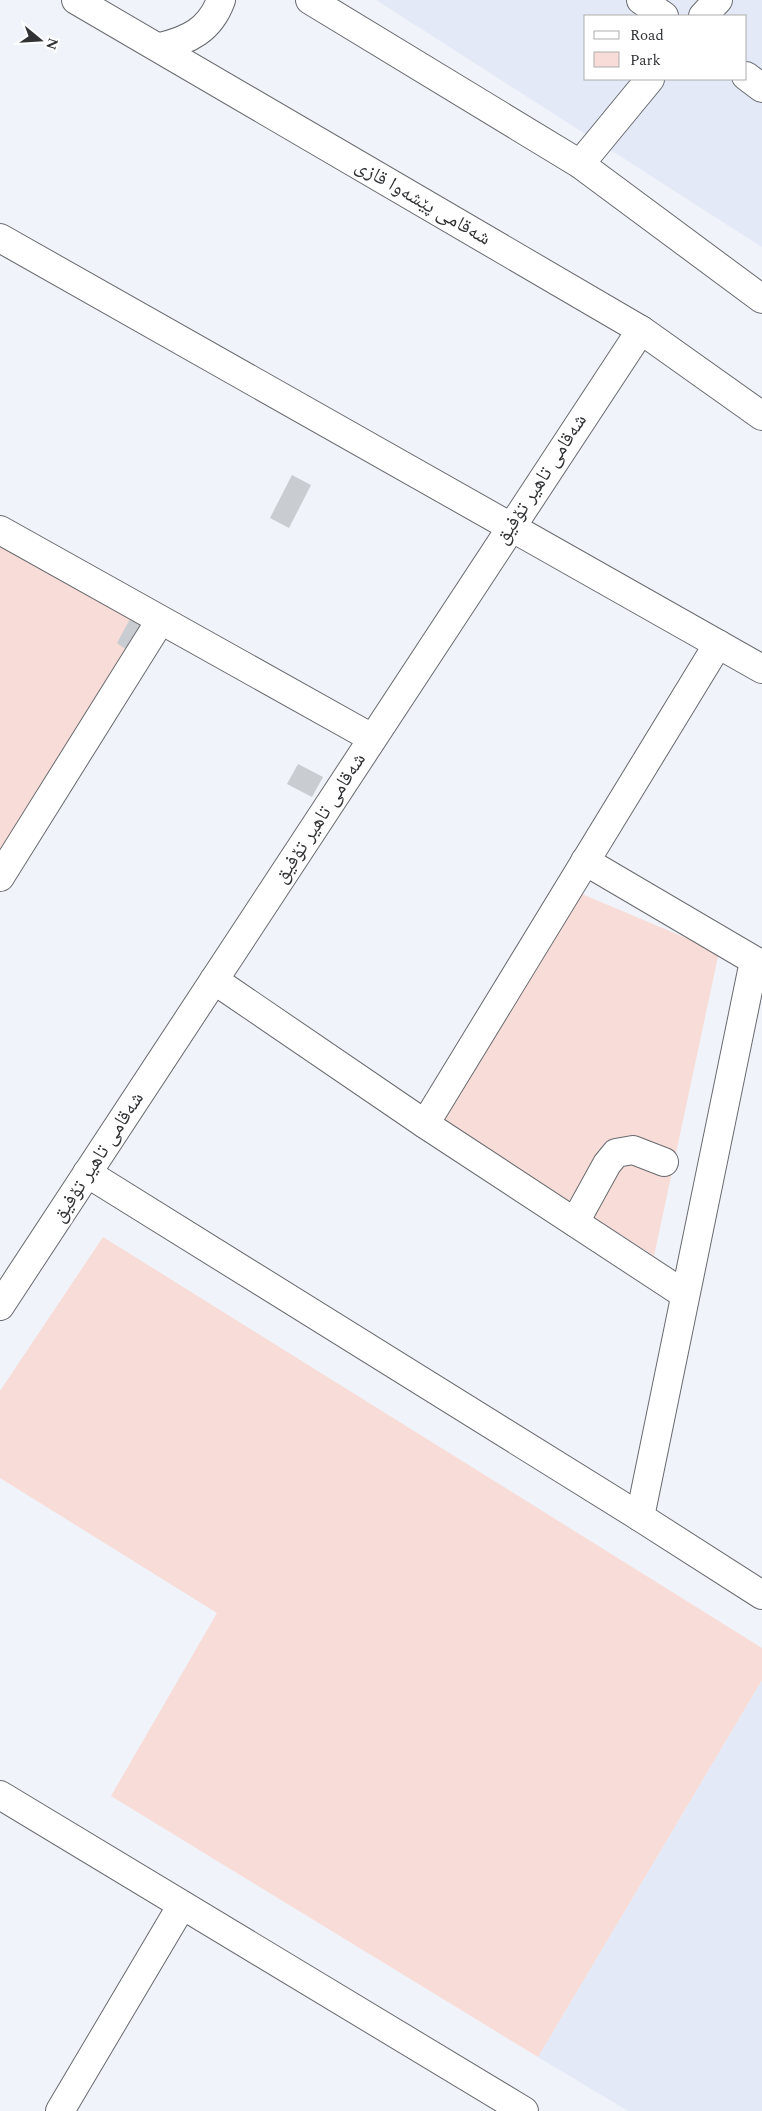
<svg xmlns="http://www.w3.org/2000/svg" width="762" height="2111" font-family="Spectral,'Noto Naskh Arabic',serif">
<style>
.built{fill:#e3e9f6;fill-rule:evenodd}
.green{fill:#f8dcd7}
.building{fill:#c9ccd1}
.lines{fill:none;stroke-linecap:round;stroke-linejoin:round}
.minor-casing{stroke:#686a6f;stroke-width:30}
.highway-casing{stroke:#686a6f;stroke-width:30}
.minor{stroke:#fff;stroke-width:28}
.highway{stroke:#fff;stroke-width:28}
.labels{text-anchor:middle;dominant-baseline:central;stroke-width:5;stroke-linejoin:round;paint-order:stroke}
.street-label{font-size:20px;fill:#313234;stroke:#fff}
</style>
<rect width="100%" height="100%" fill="#f0f3f9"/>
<!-- built -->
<g class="built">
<path d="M376,0h386v247zM586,16h160v63h-160z"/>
<path d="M762,1680v431h-134l-90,-54z"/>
</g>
<!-- green -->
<g class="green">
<path d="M0,539l148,85 -148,237z"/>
<path d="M582,894l137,58 -65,304 -216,-139z"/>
<path d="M103,1237l659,411v32l-224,377 -427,-261 106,-183 -217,-135v-87z"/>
</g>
<!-- building -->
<g class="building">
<path d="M292,475l19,10 -22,43 -19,-10z"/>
<path d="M130,619l17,6 -16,28 -14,-10z"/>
<path d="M298,764l25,13 -11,20 -25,-13z"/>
</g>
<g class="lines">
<defs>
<g id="minor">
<path d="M641,0l23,16"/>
<path d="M703,16l15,-16"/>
<path d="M746,76l16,12"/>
<path d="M580,164l70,-85"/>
<path d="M0,238l762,431"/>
<path d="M0,530l372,208"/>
<path d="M585,861l177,104"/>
<path d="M0,877l160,-256"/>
<path d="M214,980l211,144 259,170"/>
<path d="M425,1124l293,-480"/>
<path d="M87,1173l553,344 122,78"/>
<path d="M575,1222l32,-58 9,-11 17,-3 31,12"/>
<path d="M0,1306l641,-976"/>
<path d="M640,1517l114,-556"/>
<path d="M0,1795l524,316"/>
<path d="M60,2111l122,-206"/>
</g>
<g id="highway">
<path d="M76,0l565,330 121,86"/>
<path d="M310,0l270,164 182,135"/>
<path d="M160,47c29,-7 50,-17 61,-47"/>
</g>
</defs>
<!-- minor casing -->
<use href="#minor" class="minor-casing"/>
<!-- highway casing -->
<use href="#highway" class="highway-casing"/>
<!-- minor -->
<use href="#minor" class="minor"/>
<!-- highway -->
<use href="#highway" class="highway"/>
</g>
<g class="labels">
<!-- street labels -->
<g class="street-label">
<text transform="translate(423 202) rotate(30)">شەقامی پێشەوا قازی</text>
<text transform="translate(541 479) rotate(-57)">شەقامی تاهیر تۆفیق</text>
<text transform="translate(320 818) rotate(-57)">شەقامی تاهیر تۆفیق</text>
<text transform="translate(98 1157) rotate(-57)">شەقامی تاهیر تۆفیق</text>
</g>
</g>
<!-- legend -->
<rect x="584" y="15" width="162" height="65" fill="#ffffff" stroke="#adadae"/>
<rect x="594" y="31" width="25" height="8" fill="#ffffff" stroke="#adadae"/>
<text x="630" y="40" font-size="15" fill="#313234">Road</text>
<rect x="594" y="52" width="25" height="15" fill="#f8dcd7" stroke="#adadae"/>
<text x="630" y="65" font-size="15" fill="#313234">Park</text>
<!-- north arrow -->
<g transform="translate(40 40) rotate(108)" stroke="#ffffff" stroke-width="4" paint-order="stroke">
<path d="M0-4L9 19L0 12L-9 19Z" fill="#313234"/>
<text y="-8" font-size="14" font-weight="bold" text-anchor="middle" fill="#313234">N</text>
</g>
</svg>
